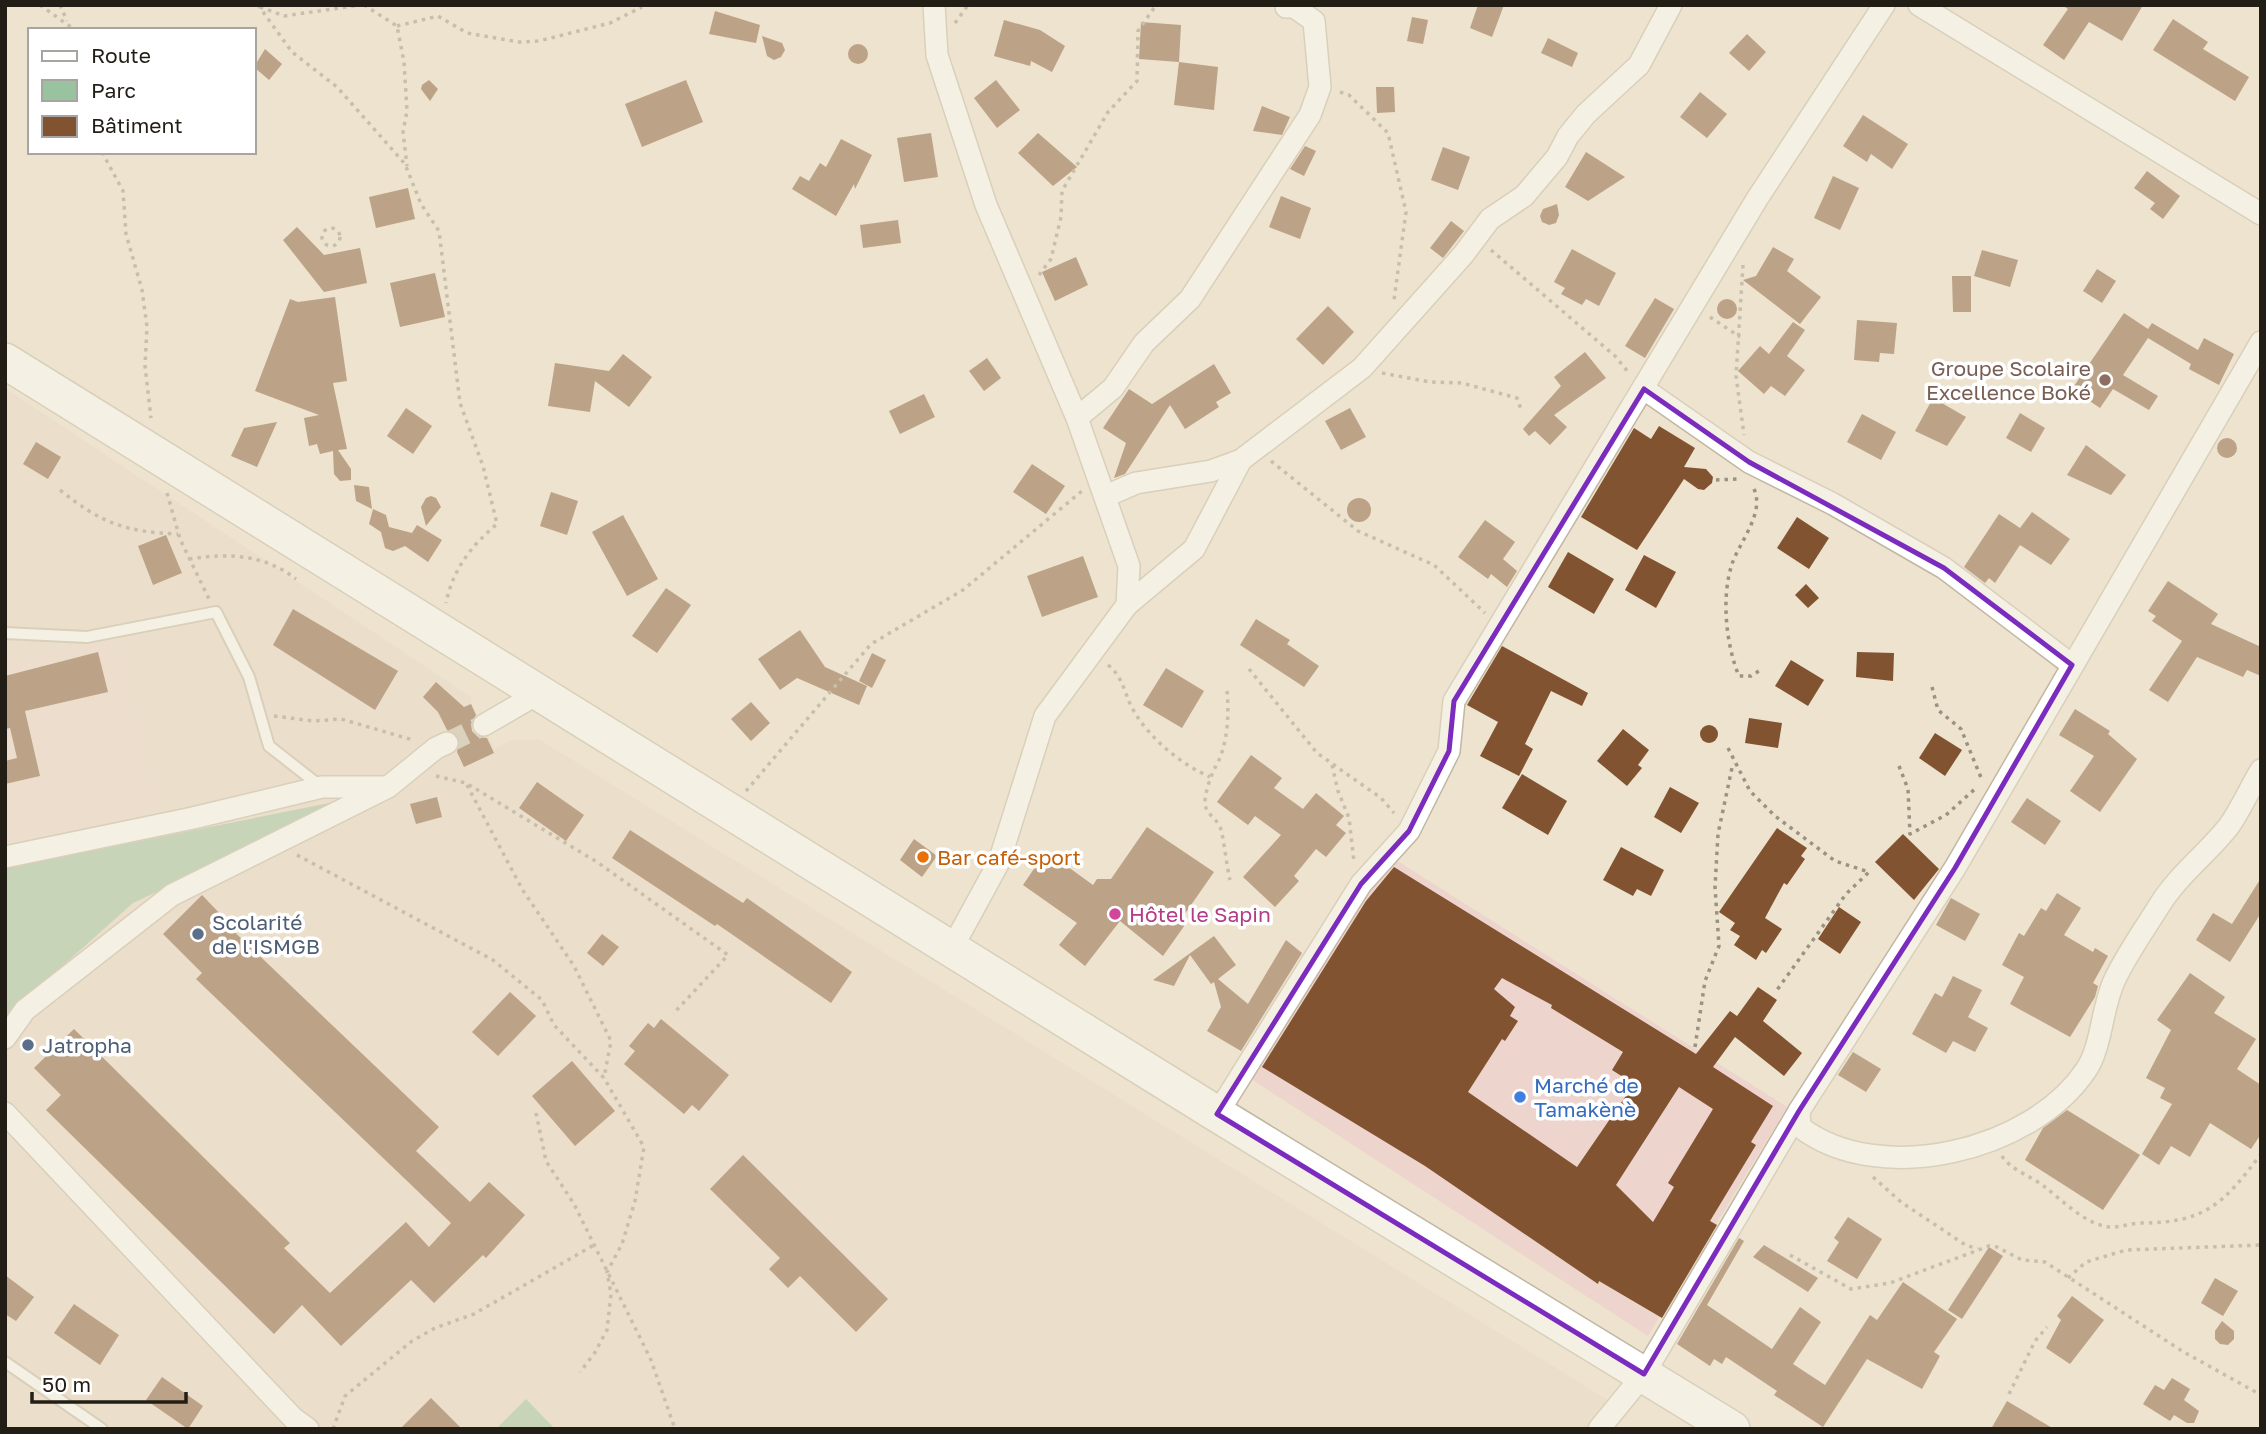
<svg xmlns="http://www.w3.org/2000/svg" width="2266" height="1434" font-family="'Golos Text',sans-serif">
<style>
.commercial{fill:#edd4cd}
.education{fill:#e9d7c6}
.green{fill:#99c29e}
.building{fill:#815331;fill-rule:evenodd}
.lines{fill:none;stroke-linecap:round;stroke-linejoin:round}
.minor-tunnel{stroke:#c4bca9;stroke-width:21;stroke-dasharray:21 10;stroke-linecap:butt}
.service-casing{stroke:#c1b7a3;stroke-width:14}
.minor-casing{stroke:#c1b7a3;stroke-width:24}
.trunk-casing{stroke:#c1b7a3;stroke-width:38}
.path{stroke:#9a9383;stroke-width:3.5;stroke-dasharray:3.5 5;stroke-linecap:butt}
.service{stroke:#fff;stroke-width:10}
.minor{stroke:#fff;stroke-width:21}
.trunk{stroke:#fff;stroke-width:35}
.marked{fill:none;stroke:#7b2cbf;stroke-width:5;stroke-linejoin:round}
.education-dot{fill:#8d6e63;stroke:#fff;stroke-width:2.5}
.food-dot{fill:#e8710a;stroke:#fff;stroke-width:2.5}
.hotel-dot{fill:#d1479c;stroke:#fff;stroke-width:2.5}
.service-dot{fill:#5c6f8a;stroke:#fff;stroke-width:2.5}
.shop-dot{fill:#3f7fe0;stroke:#fff;stroke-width:2.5}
.labels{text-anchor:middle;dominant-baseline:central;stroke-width:7;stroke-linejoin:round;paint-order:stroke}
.education-label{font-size:21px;fill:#785e54;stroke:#fff;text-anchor:end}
.food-label{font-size:21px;fill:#c56008;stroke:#fff;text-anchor:start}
.hotel-label{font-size:21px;fill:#b23c85;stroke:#fff;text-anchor:start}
.service-label{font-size:21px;fill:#4e5e75;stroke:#fff;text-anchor:start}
.shop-label{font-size:21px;fill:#366cbe;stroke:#fff;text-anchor:start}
</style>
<rect width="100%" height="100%" fill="#ede3ce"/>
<!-- commercial -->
<g class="commercial">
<path d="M117,637l43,172 -155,35v-183z"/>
<path d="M1383,852l404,255 -139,229 -400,-259z"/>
</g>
<!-- education -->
<path class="education" d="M5,388l466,309v7l24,45 16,-9h29l1071,662 -26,27h-1580v-585l155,-35 -43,-171 -112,23z"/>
<!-- green -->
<g class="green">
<path d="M359,797l-226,106 -128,114v-149z"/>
<path d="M526,1399l29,30h-59z"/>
</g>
<!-- building -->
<g class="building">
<path d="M1478,5h26l-12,32 -22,-9z"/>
<path d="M2062,5h81l-21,36 -33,-19 -25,38 -21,-15 25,-36z"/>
<path d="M715,11l45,14 -4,18 -47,-9z"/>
<path d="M1412,17l16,3 -5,24 -16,-3z"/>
<path d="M2173,19l35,23 -5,7 46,28 -14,24 -82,-51z"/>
<path d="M1004,20l36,10 25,16 -13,26 -21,-11 -1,5 -36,-10z"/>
<path d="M1141,22l40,3 -2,37 -40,-3z"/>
<path d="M1747,34l19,18 -17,19 -20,-18z"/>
<path d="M762,36l20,7 3,7 -4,7 -7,3 -7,-4z"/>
<path d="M1548,38l30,15 -6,14 -31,-14z"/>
<circle cx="858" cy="54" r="10"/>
<path d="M265,49l17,15 -13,16 -15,-13z"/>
<path d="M1179,62l39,5 -4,43 -40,-5z"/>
<path d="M429,80l9,9 -8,12 -9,-12 1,-4z"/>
<path d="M686,80l17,42 -61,25 -17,-43z"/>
<path d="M996,80l24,30 -23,18 -23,-30z"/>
<path d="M1376,87h18l1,25 -18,1z"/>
<path d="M1700,92l27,22 -20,24 -27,-21z"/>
<path d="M1262,106l28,11 -8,18 -29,-4z"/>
<path d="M1863,115l45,29 -16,25 -21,-15 -4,8 -24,-16z"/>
<path d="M931,133l7,44 -34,5 -7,-44z"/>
<path d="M1038,133l39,34 -24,19 -35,-33z"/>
<path d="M841,139l31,16 -17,34 -1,-5 -18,32 -44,-27 8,-13 9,5 11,-18 6,4z"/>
<path d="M1305,146l11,5 -12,25 -14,-7z"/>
<path d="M1443,147l27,10 -12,33 -27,-10z"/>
<path d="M1586,152l39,25 -37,24 -23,-14z"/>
<path d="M2147,171l33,25 -17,23 -13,-10 5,-6 -21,-15z"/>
<path d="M1833,176l26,12 -19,42 -26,-12z"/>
<path d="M408,188l7,31 -39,9 -7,-31z"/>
<path d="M1281,196l30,12 -11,31 -31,-12z"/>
<path d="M1557,204l2,11 -3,8 -7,2 -7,-3 -2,-6 3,-7z"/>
<path d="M898,220l3,23 -38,5 -3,-23z"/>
<path d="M1451,221l13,10 -21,27 -13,-10z"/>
<path d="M297,227l27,28 36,-7 7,35 -43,9 -41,-52z"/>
<path d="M1773,247l21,12 -7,12 34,26 -21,27 -57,-44 13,-4z"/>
<path d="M1572,249l44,24 -17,33 -13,-7 -4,6 -21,-11 4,-6 -11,-6z"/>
<path d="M1982,250l36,10 -8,27 -36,-11z"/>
<path d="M1076,257l12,28 -33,16 -13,-29z"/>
<path d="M2097,269l19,12 -14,22 -19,-12z"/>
<path d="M435,273l10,44 -45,10 -10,-44z"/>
<path d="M1952,276h19v36h-18z"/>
<path d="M335,297l12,84 -14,2 14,66 -9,1 13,19v11l-11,1 -6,-7 -1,-23 -13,3 -3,-10 -8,2 -5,-28 15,-3 -64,-24 35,-92 8,3z"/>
<path d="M1655,298l19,11 -29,49 -20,-12z"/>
<circle cx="1727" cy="309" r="10"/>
<path d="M1328,306l26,26 -31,33 -27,-26z"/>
<path d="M2124,313l24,16 4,-6 46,27 6,-12 30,16 -15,31 -30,-16 2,-5 -43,-26 -25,37 35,21 -9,14 -36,-21 -13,19 -28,-19z"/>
<path d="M1857,320l40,3 -3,31 -14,-1 -1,9 -25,-2z"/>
<path d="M1793,322l12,8 -18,26 18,14 -20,26 -14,-10 -7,8 -26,-23 22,-25 9,8z"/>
<path d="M1585,352l21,26 -52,37 13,12 -17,18 -15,-14 -6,5 -6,-7 38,-43 -7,-9z"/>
<path d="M623,354l29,23 -23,30 -34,-26 -5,31 -42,-6 7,-43 54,8z"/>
<path d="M987,358l14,20 -17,13 -15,-20z"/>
<path d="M1214,364l17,29 -15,9 3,5 -34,22 -15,-24 -45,69 -11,4 12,-35 -23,-15 26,-39 23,15z"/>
<path d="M924,394l11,23 -35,17 -11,-23z"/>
<path d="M1933,398l33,19 -19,29 -32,-15z"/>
<path d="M406,408l26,18 -19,28 -26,-18z"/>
<path d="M1350,408l16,29 -25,13 -16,-29z"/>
<path d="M2020,413l25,15 -14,24 -25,-14z"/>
<path d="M1862,414l34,18 -15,28 -34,-18z"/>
<path d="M277,422l-20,45 -26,-11 13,-28z"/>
<path d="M1659,426l36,22 -11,19 22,2 7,8 -1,6 -8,7 -6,-1 -14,-10 -47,71 -56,-33 53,-89 17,11z"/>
<circle cx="2227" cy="448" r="10"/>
<path d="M36,442l25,15 -13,22 -25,-15z"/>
<path d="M2086,445l40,30 -15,20 -44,-20z"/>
<path d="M1032,464l33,22 -19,28 -33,-22z"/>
<path d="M354,485l15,2 3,22 -16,-8z"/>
<path d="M551,492l27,9 -11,34 -27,-9z"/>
<path d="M431,496l5,2 5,9 -15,19 -5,-19 5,-9z"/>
<circle cx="1359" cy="510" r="12"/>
<path d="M373,509l13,6 3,12 23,6 5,-8 25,15 -14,22 -23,-16 -12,5 -8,-3 -4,-16 -12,-8z"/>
<path d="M2032,512l38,27 -19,26 -31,-20 -25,38 -6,-5 -4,5 -21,-16 35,-53 21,14z"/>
<path d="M623,515l35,64 -31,17 -35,-64z"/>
<path d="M1797,517l32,21 -20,31 -32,-21z"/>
<path d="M1485,520l30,22 -12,17 14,12 -10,16 -16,-13 -3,5 -30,-22z"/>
<path d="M166,535l16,38 -29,12 -15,-39z"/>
<path d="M1568,552l46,27 -20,35 -46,-27z"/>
<path d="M1644,555l32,17 -20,36 -31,-18z"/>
<path d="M1083,556l15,41 -56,20 -15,-41z"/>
<path d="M2168,581l50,33 -7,10 50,23v29l-14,-6 -4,7 -46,-20 -29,45 -19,-12 33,-49 -30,-20 4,-5 -8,-5z"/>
<path d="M1806,584l13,14 -11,10 -13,-13z"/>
<path d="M666,588l25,17 -34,48 -25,-17z"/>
<path d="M293,609l105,62 -23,39 -102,-65z"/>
<path d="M1256,619l34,21 -3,4 32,22 -15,21 -64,-42z"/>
<path d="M800,630l25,37 42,19 -8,19 -62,-27 -17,12 -22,-31z"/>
<path d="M1502,646l86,47 -6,13 -31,-15 -26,53 8,5 -14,27 -39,-20 18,-34 -31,-17z"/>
<path d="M98,652l10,40 -83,19 15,65 -35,8v-23l12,-3 -7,-30 -5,1v-53z"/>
<path d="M1857,652l37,1 -1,28 -37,-4z"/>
<path d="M872,653l14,7 -14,28 -13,-7z"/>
<path d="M1791,660l33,20 -16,26 -33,-20z"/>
<path d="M1166,668l38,23 -22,37 -39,-23z"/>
<path d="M436,682l28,25 7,-3 5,11 -5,9 1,7 6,6 9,1 7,15 -30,14 -7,-15 2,-15 -12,-7 -9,-18 -15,-15z"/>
<path d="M751,702l19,21 -19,18 -20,-22z"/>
<path d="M2075,709l35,22 -2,3 29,25 -37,53 -30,-21 24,-35 -35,-21z"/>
<path d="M1749,718l33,5 -4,25 -33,-5z"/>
<circle cx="1709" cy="734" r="9"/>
<path d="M1623,729l26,21 -11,15 4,3 -15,18 -30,-25z"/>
<path d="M1935,733l27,17 -17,26 -26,-18z"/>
<path d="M1251,755l31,23 -8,10 29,21 13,-16 28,23 -8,9 10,8 -20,24 -10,-8 -22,27 5,5 -24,26 -32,-30 38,-42 -26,-19 -7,9 -31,-23z"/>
<path d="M1522,774l45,27 -19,34 -46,-27z"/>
<path d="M537,782l47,33 -18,26 -47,-33z"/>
<path d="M1670,787l29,16 -18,30 -27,-16z"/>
<path d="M437,797l5,20 -26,7 -6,-20z"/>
<path d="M2027,798l34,23 -16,24 -34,-23z"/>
<path d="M1147,827l67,45 -32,46 5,4 -24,34 -43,-35 -35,45 -26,-21 18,-22 -54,-38 23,-34 47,34 4,-6h14z"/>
<path d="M1777,828l30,20 -6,8 4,3 -18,26 -3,-2 -19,35 17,11 -16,24 -4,-3 -6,10 -22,-15 6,-9 -10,-6 5,-7 -16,-11z"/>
<path d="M630,830l113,73 4,-5 105,74 -21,31 -114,-79 -2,2 -103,-68z"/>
<path d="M1903,834l36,35 -25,31 -39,-38z"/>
<path d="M914,839l23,17 -15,21 -22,-17z"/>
<path d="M1621,847l43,23 -13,26 -14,-7 -4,7 -30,-16z"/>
<path d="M1394,867l302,187 34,-43 7,5 21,-29 19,13 -14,21 39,32 -18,23 -49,-39 -22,30 60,39 -22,36 5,3 -46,76 7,4 -55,93 -63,-37 -1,3 -173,-118 -163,-99 104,-166zM1502,978l50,27 -1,3 72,44 -11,18 22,14 -57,83 -109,-75 34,-53 3,2 13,-20 -8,-5 5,-9 -21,-18zM1679,1087l34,22 -45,74 6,4 -21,35 -37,-37z"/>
<path d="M2261,878v35l-31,49 -34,-22 17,-27 19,11z"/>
<path d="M2057,893l24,15 -17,27 29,17 2,-4 13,8 -15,27 5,3 -3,11 -25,40 -60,-33 14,-27 -22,-12 17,-32 5,3 17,-28 5,3z"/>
<path d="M202,895l24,25 -2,2 215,205 -23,24 54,51 19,-20 36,33 -39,43 -3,-3 -49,48 -23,-23 -70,66 -39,-41 -28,29 -228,-224 15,-15 -27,-27 40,-39 216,214 -6,5 46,45 76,-71 23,25 22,-24 -255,-244 6,-6 -39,-39z"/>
<path d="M1951,898l29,16 -15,27 -29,-16z"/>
<path d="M1839,907l22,15 -21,32 -22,-15z"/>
<path d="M602,934l17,13 -16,19 -16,-13z"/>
<path d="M1214,936l22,29 -18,14 30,25 38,-64 16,13 -61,98 -34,-20 14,-24 -7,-25 -3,2 -21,-29 -16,31 -21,-6z"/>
<path d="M2190,973l35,24 -11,16 42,26 -19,30 24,16v49l-10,15 -41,-26 -20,34 -19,-11 -12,19 -17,-11 30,-50 -12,-6 5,-10 -19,-10 25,-48 -14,-10z"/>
<path d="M1953,976l29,14 -14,27 20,11 -13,24 -22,-11 -7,12 -34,-19 23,-41 7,4z"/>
<path d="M510,992l26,24 -38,40 -26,-24z"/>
<path d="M661,1019l68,56 -30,36 -7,-6 -8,9 -60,-50 11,-13 -6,-5 19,-23 6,5z"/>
<path d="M1853,1052l28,17 -15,23 -28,-17z"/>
<path d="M572,1061l43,50 -40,35 -43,-50z"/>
<path d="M2067,1110l73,45 -37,55 -78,-50 18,-32z"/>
<path d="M743,1155l145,144 -32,33 -56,-56 -12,12 -19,-19 11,-11 -70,-69z"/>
<path d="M1848,1217l34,22 -25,40 -30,-18 12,-19 -5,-4z"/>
<path d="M1739,1238l5,3 -37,64 65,44 28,-42 21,15 -28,42 32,21 45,-70 7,5 26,-38 54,37 -23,33 6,4 -18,33 -55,-30 -44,68 -49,-32 3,-4 -51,-34 -4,7 -8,-5 -4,7 -33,-22z"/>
<path d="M1764,1245l54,33 -10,14 -55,-35z"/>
<path d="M1989,1247l14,9 -41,63 -14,-9z"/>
<path d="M5,1275l29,22 -18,24 -11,-7z"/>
<path d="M2215,1278l23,13 -15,25 -22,-13z"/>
<path d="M2072,1296l32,24 -34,44 -24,-16 15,-28 -4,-4z"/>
<path d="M74,1304l45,31 -19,30 -46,-32z"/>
<path d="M2222,1321l12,10v8l-6,6 -8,-1 -5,-5v-8z"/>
<path d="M162,1377l41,29 -15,23 -42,-29z"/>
<path d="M2172,1378l18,11 -6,11 15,11 -5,12h-7l-13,-8 -4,6 -27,-17 12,-19 9,5z"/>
<path d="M431,1398l31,31h-62z"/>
<path d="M2007,1401l47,28h-63z"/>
</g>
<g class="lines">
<!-- minor-tunnel -->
<path class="minor-tunnel" d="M447,743l37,-18"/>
<defs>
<g id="service">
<path d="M5,633l82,4 129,-25 33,65 20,69 51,40"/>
<path d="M5,1362l97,67"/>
</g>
<g id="minor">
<path d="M934,5l3,50 49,150 91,213 52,148 -2,39 -82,111 -46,146 -48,88"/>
<path d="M1919,5l342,209"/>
<path d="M1644,389l105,73 84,42 111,64 128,97"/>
<path d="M1077,418l36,-30 31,-45 46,-44 120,-184 10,-28 -6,-66 -20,-14h-8"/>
<path d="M1106,496l30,-13 75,-12 30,-11 121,-92 101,-113 27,-36 34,-23 33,-39 11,-21 18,-22 53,-49 32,-60"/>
<path d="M1127,605l67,-56 47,-89"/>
<path d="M484,725l55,-32"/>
<path d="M5,857l188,-39 129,-31h61"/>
<path d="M5,1038l20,-28 147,-115 216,-108 48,-39 11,-5"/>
<path d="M1799,1111l1,16c79,61 232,24 286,-57 16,-23 16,-65 29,-91 12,-25 29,-49 44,-73 19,-31 48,-52 70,-80 12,-17 21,-38 32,-56"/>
<path d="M5,1113l288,305 15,11"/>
<path d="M1217,1114l144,-230 48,-53 40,-80 5,-50 303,-502 127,-194"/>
<path d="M1599,1429l45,-55 155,-263 156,-243 306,-526"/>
</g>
<path id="trunk" d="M5,361l1212,753 515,315"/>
</defs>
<!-- service casing -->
<use href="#service" class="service-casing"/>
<!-- minor casing -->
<use href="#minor" class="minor-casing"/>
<!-- trunk casing -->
<use href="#trunk" class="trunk-casing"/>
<!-- path -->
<g class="path">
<path d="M40,5l35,25"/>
<path d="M60,5l7,16"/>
<path d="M258,5l34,47 45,35 68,77 16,40 18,27 21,172 23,63 14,58c-26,22 -44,45 -51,79"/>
<path d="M364,5l33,21 7,36 3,49 -4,21 4,34"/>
<path d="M260,7l24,9 76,-11"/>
<path d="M955,23l13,-18"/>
<path d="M397,26l41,-10 29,17 52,9 20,-1 71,-18 32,-16"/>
<path d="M1340,92l9,3 39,38 18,79 -12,88"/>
<path d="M102,152l21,39 3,43 16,56 5,37 -2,39 6,52"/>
<circle cx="331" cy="237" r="9"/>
<path d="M1491,250l124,106 14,17"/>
<path d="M1743,265l-7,111 8,59"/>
<path d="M1039,275l12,-16 10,-42 1,-26 46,-79 29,-31 1,-50 18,-26"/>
<path d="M1710,317l30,20"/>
<path d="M1382,373l48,9 32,1 55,15 5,14"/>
<path d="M1271,461l87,70 76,34 51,48"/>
<path d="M1716,480l21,-1"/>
<path d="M1754,489c11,24 -15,54 -22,75 -11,33 -6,81 7,112h12l11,-7"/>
<path d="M60,490c41,33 65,42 118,44"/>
<path d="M167,493l13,46 29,60"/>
<path d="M189,559c39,-6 75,-5 107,20"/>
<path d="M1108,665c15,12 16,27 24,43 17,30 47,55 78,69"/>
<path d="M1249,669l68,84 64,45 13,15"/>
<path d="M1932,687l6,23 23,19 21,51"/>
<path d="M1227,691c2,22 1,48 -8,69 -7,13 -12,25 -14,40 -1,14 10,16 15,27 3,5 7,42 10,53"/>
<path d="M274,716l39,5 28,-2 72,21"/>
<path d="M1728,748l22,43 25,25 60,45 34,11 -23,22 -69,96"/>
<path d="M1332,765l6,26 11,27 5,44"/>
<path d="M1899,766l9,23 2,45 36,-19 30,-27"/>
<path d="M436,776l30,7 131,79 131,93 -55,59"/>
<path d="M467,785l55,104 52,77 37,75 -7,37"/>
<path d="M746,791l125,-147 92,-54 119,-99"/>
<path d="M297,855l196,105 49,40 12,25 50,53 40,69 -9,54 -13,43 -15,28 4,22 -4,36 -13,24 -14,18"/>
<path d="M1695,1047l10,-66 14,-35 -4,-59 3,-53 15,-71"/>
<path d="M536,1113l10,48 28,43 77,156 24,69"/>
<path d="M2002,1156c7,13 31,21 43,31 18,14 40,37 64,40 10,1 22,-4 32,-4 65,0 83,-20 120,-69"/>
<path d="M1873,1177l28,25 66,44 11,2"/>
<path d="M1790,1255l61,34 39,-6 99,-37 8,1 25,13 23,2 137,89 79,44"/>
<path d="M2068,1278l18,-16 40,-12 135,-5"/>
<path d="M2009,1394l26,-53 12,-14"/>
<path d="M333,1429l12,-33 67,-55 23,-13 39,-14 120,-69"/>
</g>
<!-- service -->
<use href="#service" class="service"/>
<!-- minor -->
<use href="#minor" class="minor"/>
<!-- trunk -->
<use href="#trunk" class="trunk"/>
</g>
<!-- marked area -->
<path d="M0 0H2266V1434H0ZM1644,389l105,73 195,106 128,97 -117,203 -156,243 -155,263 -427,-260 144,-230 48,-53 40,-80 5,-50z" fill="#ede3ce" fill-opacity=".55" fill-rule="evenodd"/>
<path class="marked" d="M1644,389l105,73 195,106 128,97 -117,203 -156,243 -155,263 -427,-260 144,-230 48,-53 40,-80 5,-50z"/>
<!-- markers -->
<circle class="education-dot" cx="2105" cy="380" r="7"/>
<circle class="food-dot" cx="923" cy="857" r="7"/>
<circle class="hotel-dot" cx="1115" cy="914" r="7"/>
<g class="service-dot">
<circle cx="198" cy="934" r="7"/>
<circle cx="28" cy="1045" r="7"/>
</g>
<circle class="shop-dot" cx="1520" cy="1097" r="7"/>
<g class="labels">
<!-- education labels -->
<g class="education-label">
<text x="2091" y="368">Groupe Scolaire<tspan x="2091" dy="24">Excellence Boké</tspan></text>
</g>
<!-- food labels -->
<g class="food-label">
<text x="937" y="857">Bar café-sport</text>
</g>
<!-- hotel labels -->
<g class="hotel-label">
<text x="1129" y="914">Hôtel le Sapin</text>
</g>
<!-- service labels -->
<g class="service-label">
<text x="212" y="922">Scolarité<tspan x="212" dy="24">de l'ISMGB</tspan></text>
<text x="42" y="1045">Jatropha</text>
</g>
<!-- shop labels -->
<g class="shop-label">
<text x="1534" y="1085">Marché de<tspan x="1534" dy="24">Tamakènè</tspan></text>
</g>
</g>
<!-- border -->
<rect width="2266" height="1434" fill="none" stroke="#221e16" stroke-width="14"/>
<!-- legend -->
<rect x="28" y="28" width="228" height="126" fill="#ffffff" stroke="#a7a5a2" stroke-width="2"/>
<rect x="42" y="51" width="35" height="10" fill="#ffffff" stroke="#a7a5a2" stroke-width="2"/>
<text x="91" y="63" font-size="21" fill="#221e16">Route</text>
<rect x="42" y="80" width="35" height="21" fill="#99c29e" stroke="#a7a5a2" stroke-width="2"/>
<text x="91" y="98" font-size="21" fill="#221e16">Parc</text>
<rect x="42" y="116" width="35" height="21" fill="#815331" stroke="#a7a5a2" stroke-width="2"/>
<text x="91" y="133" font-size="21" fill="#221e16">Bâtiment</text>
<!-- scale -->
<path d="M32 1392v10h154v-10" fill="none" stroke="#221e16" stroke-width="3.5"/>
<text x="42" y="1392" font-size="21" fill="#221e16" stroke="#ffffff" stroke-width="5" paint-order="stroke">50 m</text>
</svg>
